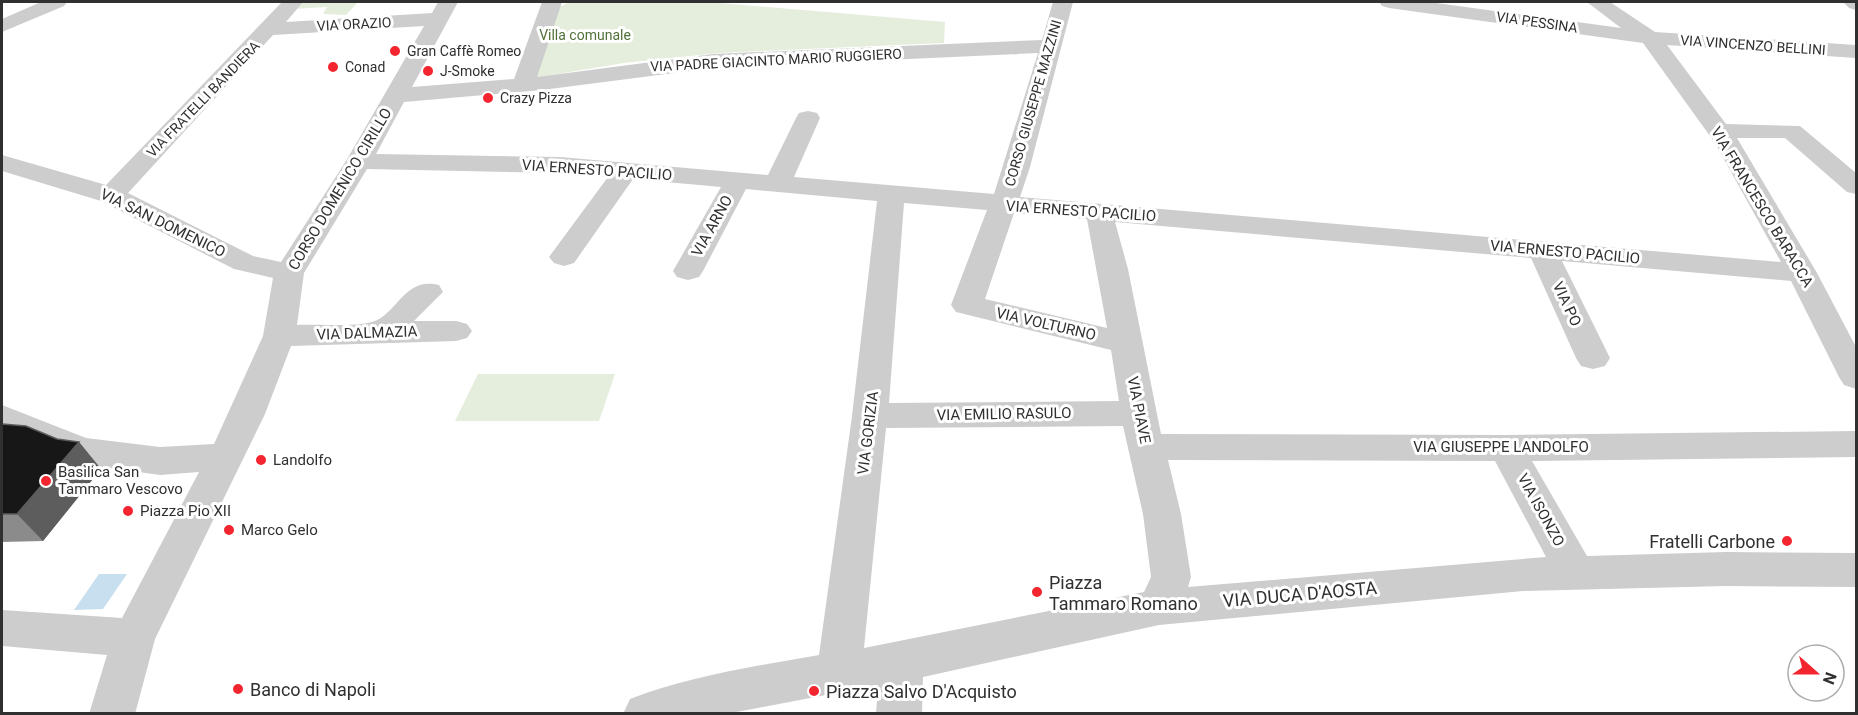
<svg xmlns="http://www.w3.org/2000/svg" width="1858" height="715" font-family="Roboto,sans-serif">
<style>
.green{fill:#e5eedd}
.water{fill:#c8dfef}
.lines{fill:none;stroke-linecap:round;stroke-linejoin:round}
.minor{fill:#cdcdcd;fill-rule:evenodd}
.wall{fill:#8b8b8b}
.shaded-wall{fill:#5d5d5d}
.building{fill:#171717;stroke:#5d5d5d;stroke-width:1.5}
.poi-dot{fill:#f3252f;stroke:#fff;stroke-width:2}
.labels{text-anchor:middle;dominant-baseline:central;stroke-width:6;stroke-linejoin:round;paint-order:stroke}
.far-street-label{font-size:14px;fill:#303030;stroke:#fff}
.far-park-label{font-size:14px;fill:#517039;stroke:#fff}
.far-poi-label{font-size:14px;fill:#303030;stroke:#fff;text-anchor:start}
.street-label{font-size:15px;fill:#303030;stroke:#fff}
.poi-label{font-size:15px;fill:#303030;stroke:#fff;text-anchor:start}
.near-poi-label{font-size:18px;fill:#303030;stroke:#fff;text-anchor:start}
.near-street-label{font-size:18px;fill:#303030;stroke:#fff}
</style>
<rect width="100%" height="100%" fill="#fff"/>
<!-- green -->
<g class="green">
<path d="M303,2h55l-12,13 -23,-1 4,-7 -35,2z"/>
<path d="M570,2h137l238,20 -1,21 -225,10 -95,10 -96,16 31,-72z"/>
<path d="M478,374h137l-16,47h-144z"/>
</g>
<!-- water -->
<path class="water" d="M99,574h28l-24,35 -29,1z"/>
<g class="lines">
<!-- minor -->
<g class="minor">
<path d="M41,2h26l-3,4 -62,26v-13z"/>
<path d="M282,2h21l-17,20 146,-9 6,-11h20l-46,85 102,-8 28,-77h20l-25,75 176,-23 329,-14 11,-38h20l-43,165 -10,30 761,65 -66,-119 -72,-100 -254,-35 -7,-2 -3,-4h50l192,26 -34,-26h23l45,30 201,13v13l-189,-13 59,79 74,2 56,47v21l-9,-2 -62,-54h-48l80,135 39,74v42l-12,-4 -5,-8 -48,-96 -229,-20 48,97 -5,8 -12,3 -12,-3 -5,-8 -45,-100 -416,-36 13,47 33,165 343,1 352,-4v26l-324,4 55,95 139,-4 130,1v34l-130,-1 -203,5 -364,34 -236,52 -1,37h-46l2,-29 -152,29h-103l7,-15c60,-23 126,-33 189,-44l33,-239 25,-215 -131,-12 -43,82 -4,6 -11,3 -11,-3 -4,-6 48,-84 -88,-8 -59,84 -10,3 -10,-3 -5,-6 59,-80 -48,-4 -193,-4 -63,104 -7,52c19,-1 58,2 75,-3 26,-8 32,-46 67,-37l4,7 -29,29h42l11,3 5,7 -5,7 -11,3 -165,5 -26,68 -110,225 -20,75h-46l18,-59 -105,-9v-36l120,8 77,-146 -39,3 -79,-11 -79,-33v-26l84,33 74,9 54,-3 49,-108 10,-58 -39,-9 -133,-68 -99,-30v-16l104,30zM424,26l-78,135 -65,101 -28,-6 -125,-63 145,-158zM1038,53l-44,141 -200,-17 26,-59 -3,-5 -9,-2 -9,2 -3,5 -28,57 -208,-18 -184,-3 28,-52 138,-12 171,-22zM904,203l83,7 -36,95 5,7 155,38 8,51 -230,2zM1014,213l73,6 20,109 -122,-29zM1123,426l20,88 8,63 -7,15 -280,56 22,-220zM1168,460l327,1 51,96 -358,30 3,-10 -10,-63z"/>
<path d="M1843,2h13v8l-7,-2z"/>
</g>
</g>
<!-- wall -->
<path class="wall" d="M2,424l55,15 22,3 22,27 -58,72 -41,1z"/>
<!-- shaded-wall -->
<path class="shaded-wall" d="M79,442l22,27 -58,72 -26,-27z"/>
<!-- building -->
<path class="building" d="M2,424l24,2 31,13 22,3 -62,72h-15z"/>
<!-- markers -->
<g class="poi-dot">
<circle cx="395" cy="51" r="6"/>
<circle cx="333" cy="67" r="6"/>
<circle cx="428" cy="71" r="6"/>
<circle cx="488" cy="98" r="6"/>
<circle cx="261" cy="460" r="6"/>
<circle cx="46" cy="481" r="6"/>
<circle cx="128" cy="511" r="6"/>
<circle cx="229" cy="530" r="6"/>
<circle cx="1787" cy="541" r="6"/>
<circle cx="1037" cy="592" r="6"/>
<circle cx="238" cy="689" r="6"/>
<circle cx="814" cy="691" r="6"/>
</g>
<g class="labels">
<!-- far-street labels -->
<g class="far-street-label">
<text transform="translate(1537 22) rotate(8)">VIA PESSINA</text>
<text transform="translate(354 24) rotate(-3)">VIA ORAZIO</text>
<text transform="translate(1753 45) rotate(4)">VIA VINCENZO BELLINI</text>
<text transform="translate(776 60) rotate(-3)">VIA PADRE GIACINTO MARIO RUGGIERO</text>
<text transform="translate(203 99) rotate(-46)">VIA FRATELLI BANDIERA</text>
<text transform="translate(1033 103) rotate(-74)">CORSO GIUSEPPE MAZZINI</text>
</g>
<!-- far-park labels -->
<g class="far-park-label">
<text x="585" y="35">Villa comunale</text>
</g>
<!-- far-poi labels -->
<g class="far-poi-label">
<text x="407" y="51">Gran Caffè Romeo</text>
<text x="345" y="67">Conad</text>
<text x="440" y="71">J-Smoke</text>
<text x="500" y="98">Crazy Pizza</text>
</g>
<!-- street labels -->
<g class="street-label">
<text transform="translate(597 170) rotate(4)">VIA ERNESTO PACILIO</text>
<text transform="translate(340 189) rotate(-59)">CORSO DOMENICO CIRILLO</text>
<text transform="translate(1762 207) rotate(59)">VIA FRANCESCO BARACCA</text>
<text transform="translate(1081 211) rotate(4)">VIA ERNESTO PACILIO</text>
<text transform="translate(163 223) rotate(26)">VIA SAN DOMENICO</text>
<text transform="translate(712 226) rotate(-61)">VIA ARNO</text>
<text transform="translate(1565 252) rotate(5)">VIA ERNESTO PACILIO</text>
<text transform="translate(1567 304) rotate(65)">VIA PO</text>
<text transform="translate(1046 324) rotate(13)">VIA VOLTURNO</text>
<text transform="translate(367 333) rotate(-2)">VIA DALMAZIA</text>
<text transform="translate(1139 410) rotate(79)">VIA PIAVE</text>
<text transform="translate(1004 414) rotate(-1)">VIA EMILIO RASULO</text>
<text transform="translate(868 433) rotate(-83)">VIA GORIZIA</text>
<text x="1501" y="447">VIA GIUSEPPE LANDOLFO</text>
<text transform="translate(1541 510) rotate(61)">VIA ISONZO</text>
</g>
<!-- poi labels -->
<g class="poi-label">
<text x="273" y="460">Landolfo</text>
<text x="58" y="472">Basilica San<tspan x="58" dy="17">Tammaro Vescovo</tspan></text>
<text x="140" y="511">Piazza Pio XII</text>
<text x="241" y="530">Marco Gelo</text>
</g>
<!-- near-poi labels -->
<g class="near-poi-label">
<text x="1775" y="541" text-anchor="end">Fratelli Carbone</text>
<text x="1049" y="582">Piazza<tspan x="1049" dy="21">Tammaro Romano</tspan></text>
<text x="250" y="689">Banco di Napoli</text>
<text x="826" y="691">Piazza Salvo D'Acquisto</text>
</g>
<!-- near-street labels -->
<g class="near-street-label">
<text transform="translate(1300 594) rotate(-5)">VIA DUCA D'AOSTA</text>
</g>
</g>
<!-- border -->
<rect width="1858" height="715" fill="none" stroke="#303030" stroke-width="6"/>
<!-- north arrow -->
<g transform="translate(1816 673) rotate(111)"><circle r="28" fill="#ffffff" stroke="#acacac" stroke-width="1.5"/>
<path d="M0-4.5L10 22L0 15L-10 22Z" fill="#f3252f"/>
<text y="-9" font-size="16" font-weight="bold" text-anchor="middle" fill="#303030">N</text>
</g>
</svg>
